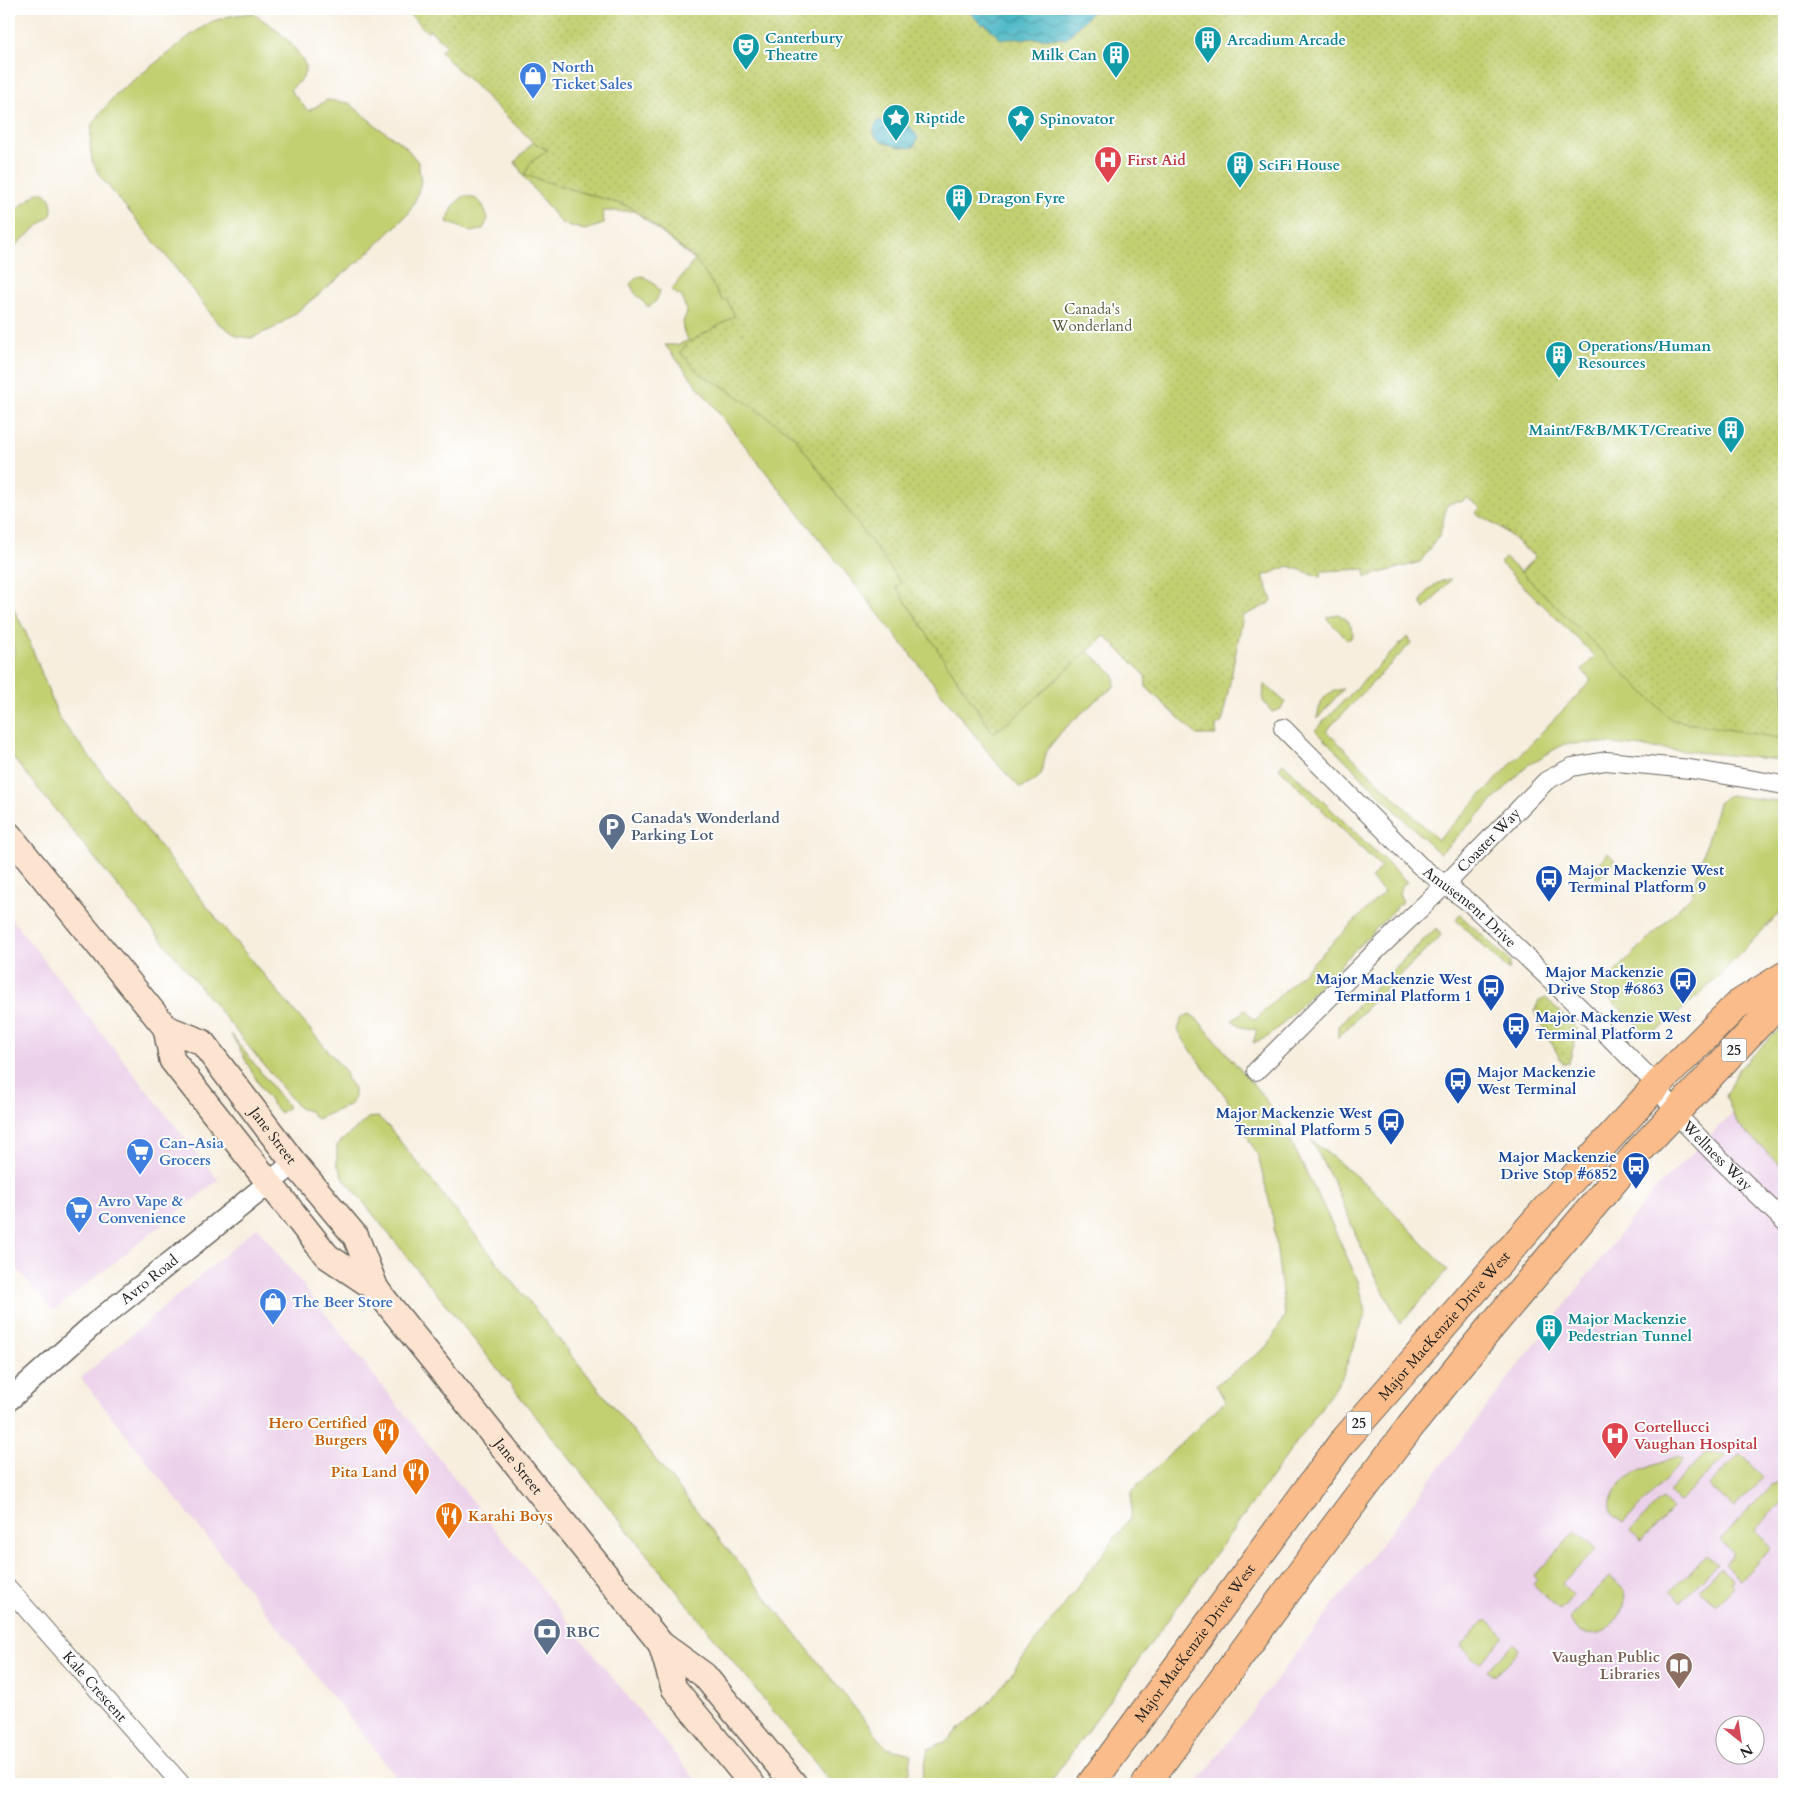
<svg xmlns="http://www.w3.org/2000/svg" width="1793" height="1793" font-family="Cardo,serif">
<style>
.built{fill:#ecd1ea;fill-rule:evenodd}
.grass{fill:#c3d072;stroke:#707647}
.park{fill:url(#park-dots);stroke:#707647}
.water{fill:url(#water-waves);stroke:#336a70}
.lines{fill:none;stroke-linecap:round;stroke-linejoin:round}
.minor-casing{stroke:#696660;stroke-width:20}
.tertiary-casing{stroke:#696660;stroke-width:24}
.secondary-casing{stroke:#696660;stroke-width:28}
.primary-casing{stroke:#696660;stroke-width:30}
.minor{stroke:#fff;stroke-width:18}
.tertiary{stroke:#fff;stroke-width:21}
.secondary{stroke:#fde4d0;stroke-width:25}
.primary{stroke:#f9bc8a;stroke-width:28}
.labels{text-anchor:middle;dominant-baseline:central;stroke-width:4;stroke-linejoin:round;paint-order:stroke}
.shield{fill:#fff;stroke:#606060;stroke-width:1}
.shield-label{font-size:14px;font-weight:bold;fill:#1c1c1c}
.culture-label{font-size:15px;font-weight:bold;fill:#0d838f;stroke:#fff;text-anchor:start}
.shop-label{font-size:15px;font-weight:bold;fill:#366cbe;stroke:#fff;text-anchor:start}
.health-label{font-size:15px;font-weight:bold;fill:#be3a42;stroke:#fff;text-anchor:start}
.park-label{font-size:15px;fill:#565b3a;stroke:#fff}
.service-label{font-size:15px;font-weight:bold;fill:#4e5e75;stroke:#fff;text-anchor:start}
.street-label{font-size:15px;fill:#1c1c1c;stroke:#fff}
.transit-label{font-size:15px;font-weight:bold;fill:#164399;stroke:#fff;text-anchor:end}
.food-label{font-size:15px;font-weight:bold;fill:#c56008;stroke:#fff;text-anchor:end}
.education-label{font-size:15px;font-weight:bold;fill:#785e54;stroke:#fff;text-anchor:end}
</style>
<defs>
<pattern id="park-dots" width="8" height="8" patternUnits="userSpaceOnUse" patternTransform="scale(1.25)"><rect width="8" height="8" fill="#c3d072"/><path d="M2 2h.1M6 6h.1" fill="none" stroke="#a7b262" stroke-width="1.8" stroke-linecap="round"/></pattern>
<pattern id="water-waves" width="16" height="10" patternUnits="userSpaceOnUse" patternTransform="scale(1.25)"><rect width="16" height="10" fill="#4ab7c5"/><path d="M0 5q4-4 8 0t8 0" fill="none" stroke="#3d949f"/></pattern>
</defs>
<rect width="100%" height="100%" fill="#fff"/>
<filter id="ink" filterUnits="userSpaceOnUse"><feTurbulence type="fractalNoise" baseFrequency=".02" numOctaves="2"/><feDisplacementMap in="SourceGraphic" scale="10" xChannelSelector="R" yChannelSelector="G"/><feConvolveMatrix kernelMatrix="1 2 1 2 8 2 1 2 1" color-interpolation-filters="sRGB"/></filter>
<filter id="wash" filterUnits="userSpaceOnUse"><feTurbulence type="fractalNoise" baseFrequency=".0096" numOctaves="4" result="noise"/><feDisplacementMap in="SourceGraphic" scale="20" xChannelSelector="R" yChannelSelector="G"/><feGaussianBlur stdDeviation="1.12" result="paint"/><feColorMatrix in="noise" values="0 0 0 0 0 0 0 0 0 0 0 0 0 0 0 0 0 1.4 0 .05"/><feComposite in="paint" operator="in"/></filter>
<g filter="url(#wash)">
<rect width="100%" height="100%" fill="#f7eede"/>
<!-- built -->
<g class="built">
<path d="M9,916l209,264 -165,131 -44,-51z"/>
<path d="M1784,1062v722h-588l454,-589zM1726,1726h30v30h-30z"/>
<path d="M257,1227l345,438 97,119h-297l-321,-406z"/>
</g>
<!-- grass -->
<g class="grass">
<path d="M252,13c24,15 41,28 54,53l-3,12 -13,12 18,21 19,-11 22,3 30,25 25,17 14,17 3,20 -5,16 -7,15 -44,43 -68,56 -23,16 -23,10 -14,-2 -20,-14 -50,-65 -67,-81 -8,-15 -2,-16 2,-21 24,-30 75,-59 20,-13 19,-6z"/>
<path d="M588,108l493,527 7,16 26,24 1,11 -19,14 -34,31 -15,19 -6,25 -8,7 -13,6 -20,-21 -335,-422h13l11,-5c-8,-9 -8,-17 -2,-27l-5,-16 -11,-7 24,-30 -60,-49h-32l1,13 -19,6 -24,-7 -36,-45 -10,-16 18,-20 15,8z"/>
<path d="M37,193h8c7,6 8,13 6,22l-42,36v-36z"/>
<path d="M465,196c17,3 18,8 23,23l-5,10 -11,3 -25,-10c4,-12 7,-20 18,-26z"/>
<path d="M643,276l10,7 7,8 -4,10 -8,6 -13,-14 -5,-9 7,-7z"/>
<path d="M1505,524l279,214v19l-3,3 -181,-17 -36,1 -36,21 -88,89c-43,-40 -83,-83 -125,-124l92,-93 4,6 -85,88 112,109 153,-159 -9,-12 13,-13 -95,-93 5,-5 16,14 14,-15 -35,-30z"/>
<path d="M1451,579l-26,30 -4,-7c7,-13 15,-21 30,-23z"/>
<path d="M10,602l16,31 33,85 165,210 122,144v6l8,10v11l-5,6 -32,14 -8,-8 -10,-3 -290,-355v-75l5,-24 -5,-34z"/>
<path d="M1338,614c11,6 13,10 15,22l-5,4 -22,-22z"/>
<path d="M1264,684l21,18 -4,7 -9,3 -9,-11z"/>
<path d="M1343,689l-26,30c3,-18 7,-27 26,-30z"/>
<path d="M1283,763l124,119 -6,4 -2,8 4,7 -129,131 -7,5 -14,6 4,-13 -16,-3 -9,-7 13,-10 10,10 129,-128 -13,-13 10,-12 -102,-99z"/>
<path d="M1729,795l55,7v106l-70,73 -49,44 -12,7 -10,-1 -44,-43 92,-92 27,-93z"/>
<path d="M1608,853l8,8 -18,18 -8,-7z"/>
<path d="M1190,1014l8,6 66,77 25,41 39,78 30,65 8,31 -24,65 -33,48 -260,359h-128l7,-35 19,-8 44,-41 140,-183 1,-26 93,-90 -9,-16 52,-39 17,-31 -13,-103 -14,-56 -32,-59 -39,-52 -9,-15 4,-12z"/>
<path d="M1784,1024v145l-48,-47 -10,-26 14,-28z"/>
<path d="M231,1034l57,73 -8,6c-21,-22 -33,-53 -49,-79z"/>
<path d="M378,1117l9,8 500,623 25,6 -5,30h-75l-489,-607 -6,-13v-19l31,-27z"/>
<path d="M1311,1140l62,50 75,80 -48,54 -39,-77 -26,-62z"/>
<path d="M1705,1453l20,1 1,2 -47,46 -11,-10z"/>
<path d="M1742,1455l21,22 -29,31 -25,-23 29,-29z"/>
<path d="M1678,1457l5,2v2l-60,62c-3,-3 -8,-5 -10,-8 -2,-4 -3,-11 -2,-15 8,-27 44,-35 67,-43z"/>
<path d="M1780,1482h4v20l-8,6 -22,22 18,18 -32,32 -16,-16 10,-11 -14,-13 52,-55z"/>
<path d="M1662,1499l10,10 -31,32 -10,-10z"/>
<path d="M1574,1533h5l17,16 -34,35 11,11 -14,15 -26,-26 4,-4 -3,-4z"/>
<path d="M1707,1555l10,9 -36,38 -11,-11z"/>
<path d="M1720,1568l13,12 -3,3 4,4 -18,18 -16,-15z"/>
<path d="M1610,1576l15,14c0,19 -8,37 -27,44 -4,1 -11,1 -15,-1 -5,-2 -10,-9 -14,-14z"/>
<path d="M1484,1621h5l16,16 -25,26 -17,-15v-4z"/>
<path d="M1513,1644l5,5 -1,4 -21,22h-4l-5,-4z"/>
</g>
<!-- park -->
<g class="park">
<path d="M404,9h1380v730l-112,-19 -151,-148 14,-15 -33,-29 -27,-15 6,-5 -9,-7 -6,-3 -5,4h-7l-7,3 -7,29 -20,28 -54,15 -1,-8 -44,2v6l-32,-11 -26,10 9,24 -3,4 -26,12 -21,106 -6,4v9h-19l-51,-48 -1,-12 -40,-39 -96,86 -16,11 -97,-146 5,-4 -107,-147 -67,-47 -28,-16 -19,-21 8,-9 47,-27 -9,-17 -3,2 -27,-41 -65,-53 -107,-32 7,-13 17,-12 -15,-8 -93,-90 6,-7 -16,-15 -3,2z"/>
<path d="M1460,915l50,46 -1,10 -53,-51z"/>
<path d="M1436,928l5,7 -4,5 -59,56 -40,42v-12l30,-32z"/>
<path d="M1546,998l32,31 -9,34 -6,1 -29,-53 5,-10z"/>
</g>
<!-- water -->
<g class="water">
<path d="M966,9h129l-30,31 -2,-2 -62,1 -17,-16 -2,2z"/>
<path d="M896,119c11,3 17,9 22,19l-4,9c-9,2 -38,-3 -40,-14 -1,-4 2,-9 4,-12z"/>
</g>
</g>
<g filter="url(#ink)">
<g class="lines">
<defs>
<g id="minor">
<path id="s1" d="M1283,728l137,138 51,38 109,104 77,77 18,28 40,41 69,67"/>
<path id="s2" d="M1256,1071l119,-119 71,-68 100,-103 26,-14 34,-6 84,8 94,16"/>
<path id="s3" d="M9,1589l172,195"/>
</g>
<g id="tertiary">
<path id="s4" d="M9,1400l85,-76 200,-161"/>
</g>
<g id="secondary">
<path id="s5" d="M9,835l157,193 36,14 92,121 62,74 20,52"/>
<path id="s6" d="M166,1028l6,32 155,196 49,33 285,355 43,31 90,109"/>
<path d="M661,1644l13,44 78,96"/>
</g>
<g id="primary">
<path id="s7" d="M1091,1784l250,-340 209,-240 107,-119 80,-80 47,-29"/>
<path d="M1146,1784l173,-236 91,-121 75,-93 156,-185 129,-137 14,-31"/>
</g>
</defs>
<!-- minor casing -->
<use href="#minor" class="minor-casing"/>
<!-- tertiary casing -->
<use href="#tertiary" class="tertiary-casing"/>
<!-- secondary casing -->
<use href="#secondary" class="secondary-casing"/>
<!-- primary casing -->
<use href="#primary" class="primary-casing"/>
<!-- minor -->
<use href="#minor" class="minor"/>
<!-- tertiary -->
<use href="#tertiary" class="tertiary"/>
<!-- secondary -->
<use href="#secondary" class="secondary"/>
<!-- primary -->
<use href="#primary" class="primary"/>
</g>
</g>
<!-- icons -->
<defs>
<symbol id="building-pin" viewBox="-11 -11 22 30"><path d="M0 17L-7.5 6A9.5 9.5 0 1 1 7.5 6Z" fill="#0f9aa8" stroke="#fff"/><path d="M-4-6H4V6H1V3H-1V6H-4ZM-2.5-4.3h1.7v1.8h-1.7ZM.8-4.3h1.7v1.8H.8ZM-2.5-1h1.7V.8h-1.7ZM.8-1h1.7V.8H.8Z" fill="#fff"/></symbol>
<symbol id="theatre-pin" viewBox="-11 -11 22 30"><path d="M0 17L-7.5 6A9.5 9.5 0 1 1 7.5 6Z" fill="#0f9aa8" stroke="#fff"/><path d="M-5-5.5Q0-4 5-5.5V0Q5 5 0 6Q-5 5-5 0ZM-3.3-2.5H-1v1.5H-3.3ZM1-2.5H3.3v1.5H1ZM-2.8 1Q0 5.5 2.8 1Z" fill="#fff"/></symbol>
<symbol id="shop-pin" viewBox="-11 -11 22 30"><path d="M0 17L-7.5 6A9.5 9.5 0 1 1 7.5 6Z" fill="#3f7fe0" stroke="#fff"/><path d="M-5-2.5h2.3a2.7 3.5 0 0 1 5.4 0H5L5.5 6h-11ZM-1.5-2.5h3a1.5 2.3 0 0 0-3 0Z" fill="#fff"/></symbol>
<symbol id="sight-pin" viewBox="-11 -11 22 30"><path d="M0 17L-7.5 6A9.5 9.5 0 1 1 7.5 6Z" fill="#0f9aa8" stroke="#fff"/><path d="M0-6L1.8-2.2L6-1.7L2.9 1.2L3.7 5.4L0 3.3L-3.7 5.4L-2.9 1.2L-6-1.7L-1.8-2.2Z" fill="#fff"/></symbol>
<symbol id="hospital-pin" viewBox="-11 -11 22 30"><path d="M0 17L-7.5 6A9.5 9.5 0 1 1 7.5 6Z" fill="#e0444e" stroke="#fff"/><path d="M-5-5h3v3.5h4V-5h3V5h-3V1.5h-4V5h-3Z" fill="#fff"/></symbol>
<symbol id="parking-pin" viewBox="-11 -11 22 30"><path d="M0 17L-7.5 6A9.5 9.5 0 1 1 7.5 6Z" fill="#5c6f8a" stroke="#fff"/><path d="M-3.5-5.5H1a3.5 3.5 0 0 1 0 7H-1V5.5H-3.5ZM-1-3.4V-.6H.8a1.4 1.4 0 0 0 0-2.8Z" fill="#fff"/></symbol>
<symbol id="bus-pin" viewBox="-11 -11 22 30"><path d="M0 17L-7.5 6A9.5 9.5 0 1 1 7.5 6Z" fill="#1a4fb4" stroke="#fff"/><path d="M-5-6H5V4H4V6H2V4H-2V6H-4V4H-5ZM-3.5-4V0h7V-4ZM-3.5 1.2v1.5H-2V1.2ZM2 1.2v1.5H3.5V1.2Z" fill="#fff"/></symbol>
<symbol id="supermarket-pin" viewBox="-11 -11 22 30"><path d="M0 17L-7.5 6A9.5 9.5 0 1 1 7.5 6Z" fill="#3f7fe0" stroke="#fff"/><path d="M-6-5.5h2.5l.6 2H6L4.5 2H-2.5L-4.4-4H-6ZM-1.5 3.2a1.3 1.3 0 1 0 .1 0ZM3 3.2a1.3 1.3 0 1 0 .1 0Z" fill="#fff"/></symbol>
<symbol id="restaurant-pin" viewBox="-11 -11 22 30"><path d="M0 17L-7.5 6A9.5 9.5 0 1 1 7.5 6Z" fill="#e8710a" stroke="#fff"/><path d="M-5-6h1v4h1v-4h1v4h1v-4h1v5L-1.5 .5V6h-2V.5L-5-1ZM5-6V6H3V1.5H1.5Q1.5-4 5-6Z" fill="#fff"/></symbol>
<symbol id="bank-pin" viewBox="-11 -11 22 30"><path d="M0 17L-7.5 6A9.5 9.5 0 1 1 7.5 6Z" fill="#5c6f8a" stroke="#fff"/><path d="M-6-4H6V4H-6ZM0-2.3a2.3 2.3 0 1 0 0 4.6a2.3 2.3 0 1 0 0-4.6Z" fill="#fff"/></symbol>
<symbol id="library-pin" viewBox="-11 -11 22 30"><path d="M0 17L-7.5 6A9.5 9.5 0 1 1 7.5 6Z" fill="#8d6e63" stroke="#fff"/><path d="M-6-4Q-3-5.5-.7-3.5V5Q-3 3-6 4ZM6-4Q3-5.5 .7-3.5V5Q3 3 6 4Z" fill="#fff"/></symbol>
</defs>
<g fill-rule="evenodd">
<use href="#building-pin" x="1192" y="24" width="32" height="43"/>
<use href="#theatre-pin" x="730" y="31" width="32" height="43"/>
<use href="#building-pin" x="1100" y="39" width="32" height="43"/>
<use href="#shop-pin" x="517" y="60" width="32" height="43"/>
<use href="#sight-pin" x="880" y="102" width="32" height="43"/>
<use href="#sight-pin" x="1005" y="103" width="32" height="43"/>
<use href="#hospital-pin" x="1092" y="144" width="32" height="43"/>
<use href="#building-pin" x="1224" y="149" width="32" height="43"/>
<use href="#building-pin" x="943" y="182" width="32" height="43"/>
<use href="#building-pin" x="1543" y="339" width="32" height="43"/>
<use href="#building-pin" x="1715" y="414" width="32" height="43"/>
<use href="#parking-pin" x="596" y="811" width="32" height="43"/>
<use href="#bus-pin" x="1533" y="863" width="32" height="43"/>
<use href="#bus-pin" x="1667" y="965" width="32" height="43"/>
<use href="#bus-pin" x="1475" y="972" width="32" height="43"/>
<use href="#bus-pin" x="1500" y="1010" width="32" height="43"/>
<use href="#bus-pin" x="1442" y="1065" width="32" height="43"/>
<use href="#bus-pin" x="1375" y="1106" width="32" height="43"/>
<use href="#supermarket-pin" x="124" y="1136" width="32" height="43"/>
<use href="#bus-pin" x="1620" y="1150" width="32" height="43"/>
<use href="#supermarket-pin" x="63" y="1194" width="32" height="43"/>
<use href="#shop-pin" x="257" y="1286" width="32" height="43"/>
<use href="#building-pin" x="1533" y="1312" width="32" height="43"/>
<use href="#restaurant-pin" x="370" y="1416" width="32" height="43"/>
<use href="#hospital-pin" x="1599" y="1420" width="32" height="43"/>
<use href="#restaurant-pin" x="400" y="1456" width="32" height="43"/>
<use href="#restaurant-pin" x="433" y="1500" width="32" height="43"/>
<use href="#bank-pin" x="531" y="1616" width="32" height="43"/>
<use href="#library-pin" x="1663" y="1650" width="32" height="43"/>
</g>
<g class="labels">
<!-- shield labels -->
<g class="shield">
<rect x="1721.5" y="1038.5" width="25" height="23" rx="4"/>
<rect x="1346.5" y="1411.5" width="25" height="23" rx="4"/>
</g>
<g class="shield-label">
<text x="1734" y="1050">25</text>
<text x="1359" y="1423">25</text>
</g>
<!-- culture labels -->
<g class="culture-label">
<text x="765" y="38">Canterbury<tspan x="765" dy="17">Theatre</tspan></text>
<text x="1227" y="40">Arcadium Arcade</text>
<text x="1097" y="55" text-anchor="end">Milk Can</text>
<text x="915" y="118">Riptide</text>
<text x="1040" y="119">Spinovator</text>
<text x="1259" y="165">SciFi House</text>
<text x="978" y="198">Dragon Fyre</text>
<text x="1578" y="346">Operations/Human<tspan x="1578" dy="17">Resources</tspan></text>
<text x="1712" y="430" text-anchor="end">Maint/F&amp;B/MKT/Creative</text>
<text x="1568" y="1319">Major Mackenzie<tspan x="1568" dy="17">Pedestrian Tunnel</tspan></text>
</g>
<!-- shop labels -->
<g class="shop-label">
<text x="552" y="67">North<tspan x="552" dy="17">Ticket Sales</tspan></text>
<text x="159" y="1143">Can-Asia<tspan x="159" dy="17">Grocers</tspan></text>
<text x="98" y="1201">Avro Vape &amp;<tspan x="98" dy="17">Convenience</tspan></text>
<text x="292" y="1302">The Beer Store</text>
</g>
<!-- health labels -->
<g class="health-label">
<text x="1127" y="160">First Aid</text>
<text x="1634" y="1427">Cortellucci<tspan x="1634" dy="17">Vaughan Hospital</tspan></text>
</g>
<!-- park labels -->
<g class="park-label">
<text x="1092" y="309">Canada's<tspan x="1092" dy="17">Wonderland</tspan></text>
</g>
<!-- service labels -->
<g class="service-label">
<text x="631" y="818">Canada's Wonderland<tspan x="631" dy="17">Parking Lot</tspan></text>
<text x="566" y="1632">RBC</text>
</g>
<!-- street labels -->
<g class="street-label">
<text stroke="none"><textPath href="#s2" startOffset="328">Coaster Way</textPath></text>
<text stroke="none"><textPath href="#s1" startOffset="259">Amusement Drive</textPath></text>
<text stroke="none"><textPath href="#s5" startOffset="405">Jane Street</textPath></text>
<text stroke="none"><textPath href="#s1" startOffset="611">Wellness Way</textPath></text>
<text stroke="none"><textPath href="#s4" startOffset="185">Avro Road</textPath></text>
<text stroke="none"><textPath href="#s7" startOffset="579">Major MacKenzie Drive West</textPath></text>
<text stroke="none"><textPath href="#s6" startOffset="569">Jane Street</textPath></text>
<text stroke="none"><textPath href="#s7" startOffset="175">Major MacKenzie Drive West</textPath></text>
<text stroke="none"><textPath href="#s3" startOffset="130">Kale Crescent</textPath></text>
</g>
<!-- transit labels -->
<g class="transit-label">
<text x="1568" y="870" text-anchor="start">Major Mackenzie West<tspan x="1568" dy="17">Terminal Platform 9</tspan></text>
<text x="1664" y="972">Major Mackenzie<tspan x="1664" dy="17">Drive Stop #6863</tspan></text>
<text x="1472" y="979">Major Mackenzie West<tspan x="1472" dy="17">Terminal Platform 1</tspan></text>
<text x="1535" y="1017" text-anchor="start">Major Mackenzie West<tspan x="1535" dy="17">Terminal Platform 2</tspan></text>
<text x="1477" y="1072" text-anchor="start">Major Mackenzie<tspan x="1477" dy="17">West Terminal</tspan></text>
<text x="1372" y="1113">Major Mackenzie West<tspan x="1372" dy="17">Terminal Platform 5</tspan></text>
<text x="1617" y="1157">Major Mackenzie<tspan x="1617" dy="17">Drive Stop #6852</tspan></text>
</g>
<!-- food labels -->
<g class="food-label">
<text x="367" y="1423">Hero Certified<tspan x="367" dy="17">Burgers</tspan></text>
<text x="397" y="1472">Pita Land</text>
<text x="468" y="1516" text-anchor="start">Karahi Boys</text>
</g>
<!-- education labels -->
<g class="education-label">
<text x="1660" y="1657">Vaughan Public<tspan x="1660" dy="17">Libraries</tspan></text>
</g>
</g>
<!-- margin -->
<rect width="1793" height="1793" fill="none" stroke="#fff" stroke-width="30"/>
<!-- north arrow -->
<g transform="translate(1740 1740) rotate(150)"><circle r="24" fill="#ffffff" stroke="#a4a4a4"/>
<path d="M0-4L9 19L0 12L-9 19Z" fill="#d1495b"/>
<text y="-8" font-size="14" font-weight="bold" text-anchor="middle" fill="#1c1c1c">N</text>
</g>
</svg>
